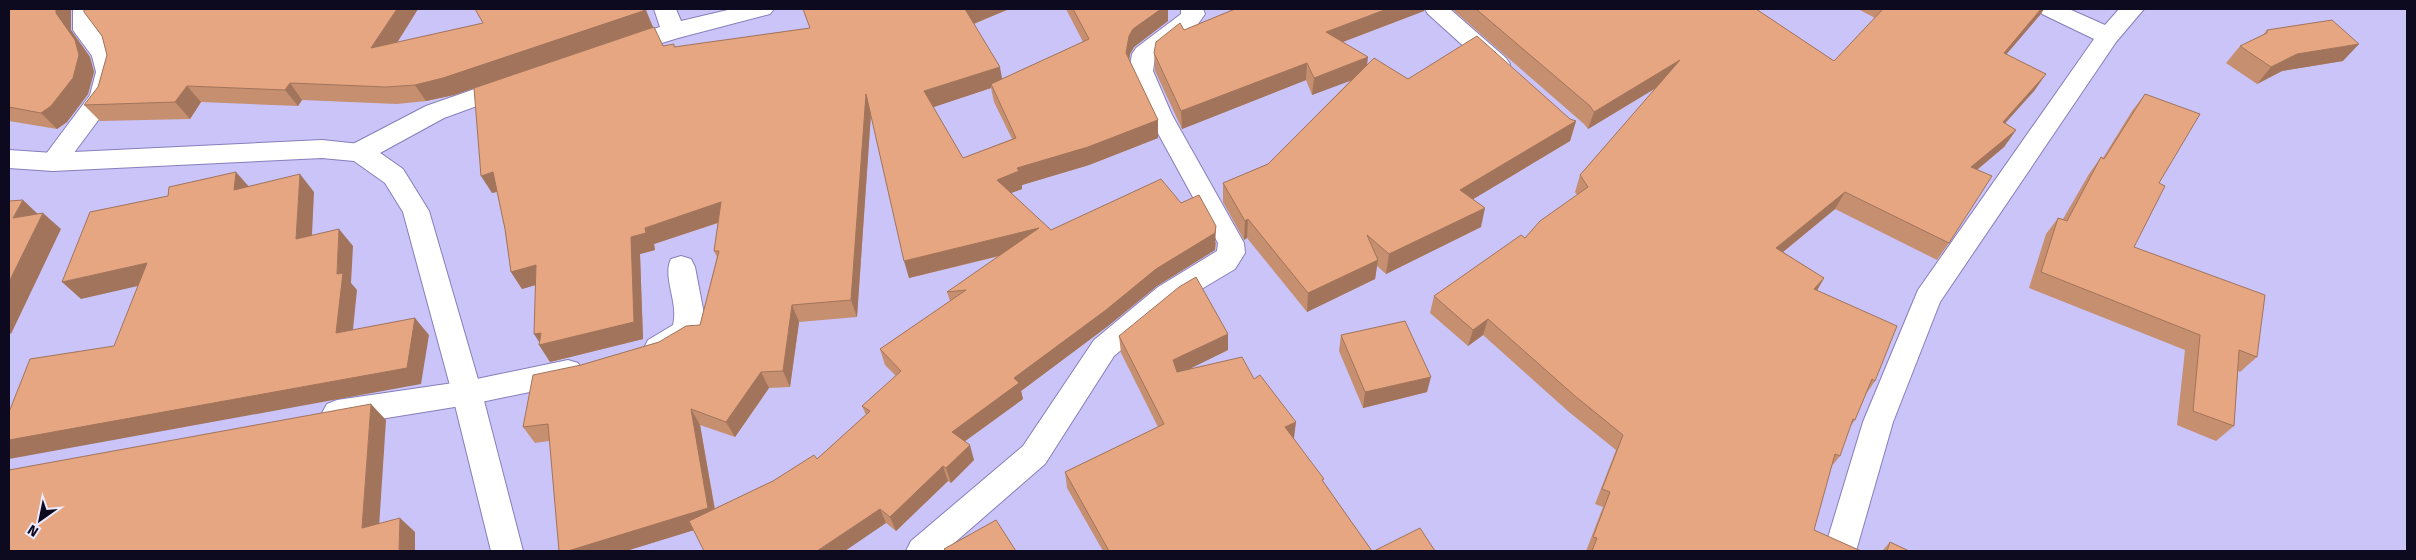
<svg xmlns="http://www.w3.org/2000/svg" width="2416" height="560" font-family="'Fira Sans',sans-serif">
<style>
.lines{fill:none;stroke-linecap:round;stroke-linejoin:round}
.street-casing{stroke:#877ebb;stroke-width:2}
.secondary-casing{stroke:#877ebb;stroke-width:2}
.street{fill:#fff;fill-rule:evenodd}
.secondary{fill:#fff;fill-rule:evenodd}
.wall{fill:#c68f70;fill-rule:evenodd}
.shaded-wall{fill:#a1745b}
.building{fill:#e6a682;stroke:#a1745b}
</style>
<rect width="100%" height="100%" fill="#cac4f9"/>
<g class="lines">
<defs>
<g id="street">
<path d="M73,9h22l2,20 18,25 5,18 -9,31 -49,66 -9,2 -9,-2 -4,-7 50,-67 6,-23 -4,-16 -19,-26z"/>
<path d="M654,9h22l5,12 51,-12h42l-4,5 -92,24 -55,17 -8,-2 -4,-6 4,-6 45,-14z"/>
<path d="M1181,9h22l2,5 -7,10 -43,34 -2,13 19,44 72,128 1,10 -10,16 -57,34 -64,53 -69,108 -100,87h-39l5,-10 112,-95 71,-106 64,-53 59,-36 1,-8 -70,-128 -19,-44 3,-17 4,-6 45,-34z"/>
<path d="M1425,9h25l56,49 4,6 -4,6 -8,2 -8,-2 -62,-56z"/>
<path d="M2038,9h31l36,16 14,-16h25l-28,33 -176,260 -47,120 -37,129h-32l39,-129 55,-132 176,-251 -52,-25z"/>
<path d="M509,77l9,2 3,6 -3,6 -74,27 -75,41 -9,2 -9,-2 -4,-7 4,-7 75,-39z"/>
<path d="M681,256l10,3 4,8 9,47 -9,26c-15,9 -29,22 -47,16l-4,-8 4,-8 25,-15c6,-22 -11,-48 -2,-66z"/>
<path d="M568,360l10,3 5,9 -5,9 -10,3 -101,21 -130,21 -10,-4 -5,-9 5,-9 10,-4 130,-19z"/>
</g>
<path id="secondary" d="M322,140l47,5 34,24 26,42 53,182 41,158h-32l-39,-158 -49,-181 -18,-29 -31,-22 -32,-3 -269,13 -44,-3v-18l44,3z"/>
</defs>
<!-- street casing -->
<use href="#street" class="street-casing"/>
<!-- secondary casing -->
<use href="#secondary" class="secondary-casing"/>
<!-- street -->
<use href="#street" class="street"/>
<!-- secondary -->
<use href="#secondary" class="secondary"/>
</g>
<!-- wall -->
<g class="wall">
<path d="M9,9h62v21l19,27 4,15 -6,22 -21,28 -10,7 -48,-8z"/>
<path d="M84,9h334l-21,34 256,-16 10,19 12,1 135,-19 -7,-19h206l-35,15 28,55 81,-37 -17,-33h102v12l-34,26 -4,7 -1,6 29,60v18l-69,27 -67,20v4l-11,4 40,37 130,-27 35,40 -1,7 -58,36 -49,40 -87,65 2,8 -58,42 9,19 -23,23 -3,-2 -52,50 -10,-8 -192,7 -68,21 -77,-110 -14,2 -12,-16 58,-62 78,-23 41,-17 17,-68 -3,-6 4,-28 -64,21 1,6 -15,4 3,85 -93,23 -11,-20 -4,-57 -13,4 -11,-17 -6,-43 -8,-37 -5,1 49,-128 -87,30 -28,6 -29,3 -95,-4 -4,6 -97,-4 -11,17 -90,2 -16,-16 14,-18 9,-32 -5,-19zM991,88l3,14 18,37 -49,19 -30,-51zM871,115l38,163 91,-22 -53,36 3,9 -70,48 5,16 11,11 -34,30 4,9 -49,44 -44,22 -58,28 -15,-84 35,12 34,-49 21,-1 9,-65 58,-5z"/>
<path d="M1235,9h189v2l-81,31 24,23 41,14 168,42 -6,20 -97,58 8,28 -95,47 -9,-8 -2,13 -68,33 -60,-74 -3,2 -21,-38v-19l45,-19 83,-84 -39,15 -6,-15 -124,49 -27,-58 -1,-18 30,-23z"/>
<path d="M1452,9h304l78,52 41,-43 -17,-9h186l-4,6 -34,39 40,20 -12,17 -29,32 11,7 -12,17 -27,23 -28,73 -12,17 -102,-51 -52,43 41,26 -7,13 58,90 -9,13 -11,26 -5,7 -10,29 -9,11 -17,63 47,21h-275l17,-44 -8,-3 21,-54 -47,-38 -86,-77 -15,11 -38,-33 4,-17 91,-58 52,-43 -2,-3 5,-17 76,-87 -68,41 -4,-5z"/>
<path d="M2267,30l76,31 -61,10 -25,13 -31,-21 14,-17 23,-11z"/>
<path d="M2145,94l14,89 -25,64 123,110 -17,15 -2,-1 -4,55 -18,15 -39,-16 8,-75 -156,-62 17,-54 12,-16 5,1 26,-45 12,-17 2,1 29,-47z"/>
<path d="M1341,335l86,57 -64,16 -24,-57z"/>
<path d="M1119,336l109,14 -39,19 65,10 40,59h-1l79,113h-269l-36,-63 -2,-16 93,-45 -37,-74z"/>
<path d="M1890,542l19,9h-27z"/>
</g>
<!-- shaded-wall -->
<g class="shaded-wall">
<path d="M56,9h15v21l19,27 4,15 -6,22 -21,28 -10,7 -16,-16z"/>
<path d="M397,9h21l-35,56 -12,-17z"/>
<path d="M965,9h44l-41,17z"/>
<path d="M1161,9h7v12l-34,26 -4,7 -3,17 -1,-18 3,-17 4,-7z"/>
<path d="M1387,9h37v2l-100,38 2,-17z"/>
<path d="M2041,9h3l-4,6 -47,55 11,-17z"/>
<path d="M646,10l7,17 -199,68 -28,6 -11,-16z"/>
<path d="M2359,44l-16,17 -61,10 -25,13 14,-17 26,-13z"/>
<path d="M1368,57l-2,18 -54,20 2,-17z"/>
<path d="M1680,60l-6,17 -86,52 6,-17z"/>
<path d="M1307,63l-1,17 -124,49 -1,-18z"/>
<path d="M1000,67l3,17h-12v4l-63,21 -4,-18z"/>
<path d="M2046,74l-12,17 -43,48 12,-17z"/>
<path d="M290,83l12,17 -4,6 -13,-16z"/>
<path d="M187,86l14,16 -11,17 -15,-17z"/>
<path d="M866,94l5,18 -14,205 -6,-17z"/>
<path d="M1158,120v18l-69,27 -67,20v4l-22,8 -3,-17 20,-12z"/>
<path d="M1576,121l-6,20 -115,69 5,-20z"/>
<path d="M2016,130l-12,17 -44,37 11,-17z"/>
<path d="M236,172l15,17 -17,1z"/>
<path d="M493,172l11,18 -12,3 -11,-17z"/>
<path d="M300,174l14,18 -3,64 -15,-17z"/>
<path d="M1845,192l-10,17 -68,56 9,-17z"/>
<path d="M23,200l17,16 -27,2z"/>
<path d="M721,202l8,17 -75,25 1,6 -15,4 3,85 -93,23 -11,-17h2l-7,-11 97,-97 14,-9z"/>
<path d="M1485,208l-4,19 -95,47 3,-20z"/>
<path d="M43,213l18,16 -50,105 -2,-2v-50z"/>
<path d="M1248,219l-1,19 -3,2 1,-19z"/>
<path d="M1216,226l-1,24 -58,36 -49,40 -87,65 2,8 -66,48 -5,-15 62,-54 142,-109z"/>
<path d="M1039,228l3,17 -133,33 -5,-17z"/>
<path d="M339,229l14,17 -2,37 6,7 -6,59 -15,-16 1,-59z"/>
<path d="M1378,260l-3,19 -68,33 1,-19z"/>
<path d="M147,263l17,17 -83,19 -19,-17z"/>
<path d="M536,265l10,17 -24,7 -11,-17z"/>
<path d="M1824,278l-10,17v-6z"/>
<path d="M792,305l7,17 -9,65 -7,-16z"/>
<path d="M415,318l14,17 -8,49 -412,75v-19z"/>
<path d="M1488,319l-5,16 -15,11 5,-16z"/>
<path d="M1228,334v16l-55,27v-17z"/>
<path d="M761,372l8,16 -34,49 -9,-15z"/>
<path d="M1431,377l-4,15 -64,16 2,-16z"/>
<path d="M371,404l15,16 -8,123 -16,-15z"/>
<path d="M691,409l9,16 17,98 -91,28h-58z"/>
<path d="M1296,422l-2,16 -10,5 1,-16z"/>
<path d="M970,445l4,15 -23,23 -5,-15z"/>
<path d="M943,466l5,15 -52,50 -6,-14z"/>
<path d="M880,509l6,14 -41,28h-28z"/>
<path d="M400,518l15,14v19h-16z"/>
</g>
<!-- building -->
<g class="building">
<path d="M9,9h47v4l19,27 4,15 -6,23 -22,28 -10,7 -32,-6z"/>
<path d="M84,9h313l-26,39 112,-25 -8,-14h170l1,1 -203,68 -28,7 -29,2 -96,-4 -5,7 -98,-4 -12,16 -91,3 14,-18 9,-32 -5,-19 -18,-24z"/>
<path d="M803,9h162l35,58 -76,24 39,67 53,-20 -25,-54 98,-45 -16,-30h88l-28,20 -4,7 -3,17 32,67 -70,27 -71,21 2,3 -22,9 54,50 110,-51 20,24 18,-8 17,31 -1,7 -59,36 -50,41 -92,68 5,5 -67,49 18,13 -24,23 -3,-2 -53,51 -10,-8 -63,42h-113l-15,-30 84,-40 41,-26 3,4 53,-48 -8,-5 39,-35 -21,-22 86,-59 -19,2 92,-64 -135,33 -38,-167 -15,206 -59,5 -9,66 -22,1 -35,50 -35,-13 17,99 -140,43h-9l-11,-127 -25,3 10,-52 48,-10 78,-23 27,-16 14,-1 19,-74h-5l7,-49 -76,26 1,5 -15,4 3,85 -95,23 2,-12 -7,1 2,-69 -25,7 -6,-43 -12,-57 -12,4 -7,-88 180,-61 9,19 11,-2v3l136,-19z"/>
<path d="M1235,9h152l-61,23 42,25 -54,21 -7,-15 -126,48 -27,-58 2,-11 24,-19 4,7z"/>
<path d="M1476,9h280l78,52 49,-52h158l-37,44 42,21 -43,48 13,8 -45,37 21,9 -43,67 -104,-51 -69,56 48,30 -10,11 83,37 -22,55 -3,-2 -17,41 -2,-1 -13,37 -5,-2 -21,76 47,21h-269l5,-13 -4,-1 17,-45 -8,-3 21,-54 -48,-39 -87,-77 -15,11 -39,-34 87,-61 4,3 15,-17 48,-34 -8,-12 100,-115 -86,52 -4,-6z"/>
<path d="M2332,20l27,24 -62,10 -26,13 -31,-21 27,-13v-3z"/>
<path d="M1477,36l93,83 6,2 -116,69 25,18 -96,46 -22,-19 11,25 -70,33 -60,-74 -3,2 -22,-38 45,-19 106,-106 34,21z"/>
<path d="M2145,94l55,20 -41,69 6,3 -31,61 131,48 -8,62 -18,-7 -5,76 -41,-15 7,-76 -159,-63 17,-54 9,3 34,-64 3,2z"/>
<path d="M236,172l-2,18 66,-16 -4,65 43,-10 -2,45 6,-1 -7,60 79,-15 -8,50 -398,72v-28l21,-53 84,-13 33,-83 -85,19 28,-70 78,-16 1,-9z"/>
<path d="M23,200l-10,18 30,-5 -34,69v-81z"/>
<path d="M1196,277l32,57 -55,26 4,12 65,-15 12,22 6,-4 36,47 -11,5 39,52 -2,1 50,71h-263l-44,-79 99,-48 -45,-88 60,-49z"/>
<path d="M1405,321l26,56 -66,15 -24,-57z"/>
<path d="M371,404l-9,124 38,-10 -1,33h-390v-81z"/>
<path d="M996,520l20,31h-70l-2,-2z"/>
<path d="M1420,528l15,23h-61z"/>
<path d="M1890,542l19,9h-22z"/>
</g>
<!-- border -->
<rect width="2416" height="560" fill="none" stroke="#0d091f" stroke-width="20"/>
<!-- north arrow -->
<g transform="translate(40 520) rotate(213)" stroke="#eceafe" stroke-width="4" paint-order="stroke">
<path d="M0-4L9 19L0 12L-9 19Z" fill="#0d091f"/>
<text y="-8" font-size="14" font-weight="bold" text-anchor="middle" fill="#0d091f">N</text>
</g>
</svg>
